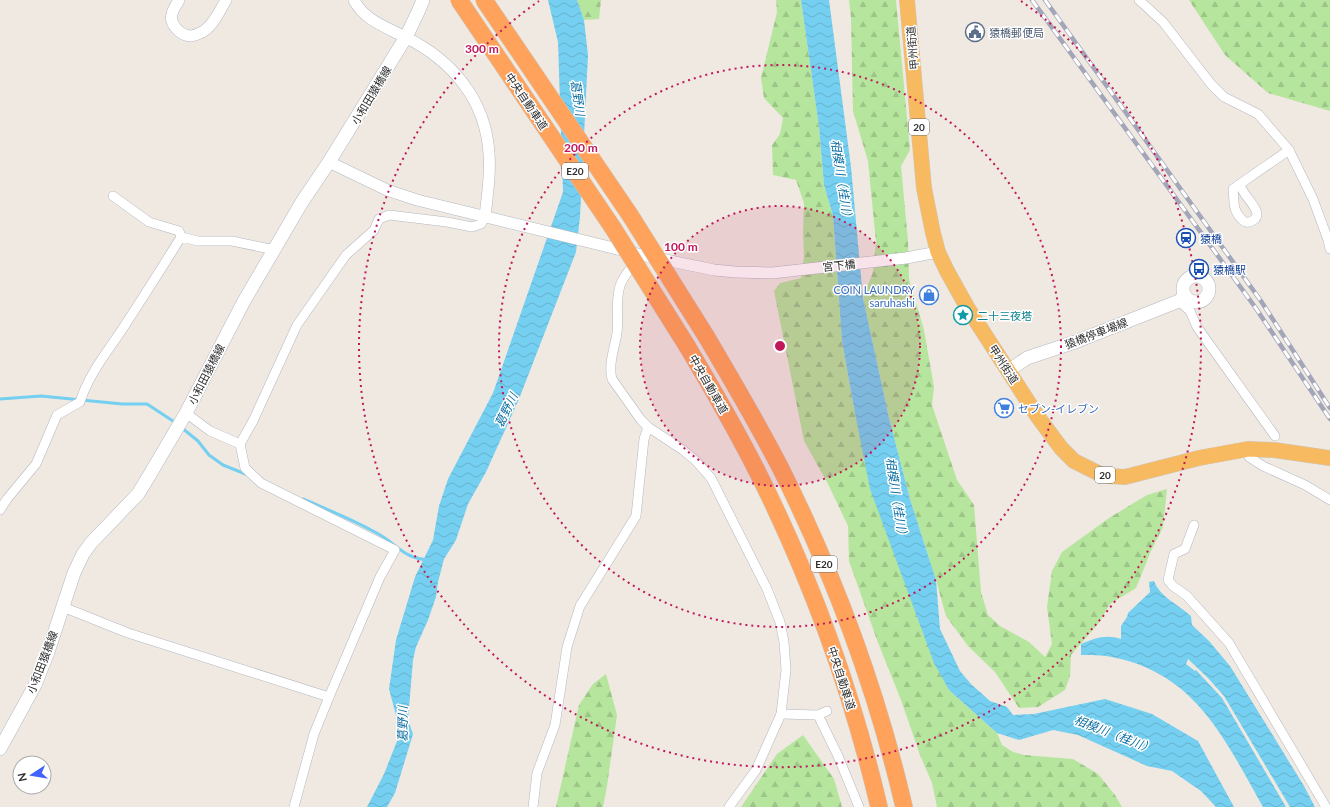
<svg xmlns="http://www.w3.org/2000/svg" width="1330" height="807" font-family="Lato,'Noto Sans JP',sans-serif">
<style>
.forest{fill:url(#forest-firs)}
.water{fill:url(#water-waves)}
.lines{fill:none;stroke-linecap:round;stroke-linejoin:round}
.stream{stroke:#75cff0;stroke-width:3}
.minor-casing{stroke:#b4b7c1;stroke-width:10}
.tertiary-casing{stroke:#b4b7c1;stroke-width:12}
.secondary-casing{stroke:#b4b7c1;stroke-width:14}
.trunk-casing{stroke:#c9c9c9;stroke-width:16}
.motorway-casing{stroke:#c9c9c9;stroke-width:18}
.minor{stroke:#fff;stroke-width:9}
.tertiary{stroke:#fff;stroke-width:11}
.secondary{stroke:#fff;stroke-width:13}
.trunk{stroke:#f8ba60;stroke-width:15}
.motorway{stroke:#ffa35c;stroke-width:17}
.rail-casing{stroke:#a3a6b8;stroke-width:4.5}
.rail{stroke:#fff;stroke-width:3;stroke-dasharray:9;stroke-linecap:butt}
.motorway-bridge-casing{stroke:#c9c9c9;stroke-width:18;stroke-linecap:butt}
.motorway-bridge{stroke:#ffa35c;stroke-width:17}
.ring{fill:none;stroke:#c2185b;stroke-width:2;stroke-dasharray:2 4}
.labels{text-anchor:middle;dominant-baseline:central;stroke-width:3;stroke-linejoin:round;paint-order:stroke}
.shield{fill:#fff;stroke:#6d6d6d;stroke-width:1}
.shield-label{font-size:10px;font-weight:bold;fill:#2e2e2e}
.service-label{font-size:11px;fill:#4e5e75;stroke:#fff;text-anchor:start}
.street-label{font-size:11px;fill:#2e2e2e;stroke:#fff}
.transit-label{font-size:11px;fill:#164399;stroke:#fff;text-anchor:start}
.shop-label{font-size:11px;fill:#366cbe;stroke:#fff;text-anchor:end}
.culture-label{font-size:11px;fill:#0d838f;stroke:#fff;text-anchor:start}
.water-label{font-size:12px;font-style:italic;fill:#0d6fa3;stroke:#fff}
.centre{fill:#c2185b;stroke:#fff;stroke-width:2}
.ring-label{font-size:12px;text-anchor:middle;font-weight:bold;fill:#c2185b;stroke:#fff;stroke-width:3;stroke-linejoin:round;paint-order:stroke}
</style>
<defs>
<pattern id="forest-firs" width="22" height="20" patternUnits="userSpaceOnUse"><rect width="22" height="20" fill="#b6e59e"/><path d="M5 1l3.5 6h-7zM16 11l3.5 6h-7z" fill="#9dc588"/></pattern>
<pattern id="water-waves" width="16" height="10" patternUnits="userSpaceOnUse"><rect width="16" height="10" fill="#75cff0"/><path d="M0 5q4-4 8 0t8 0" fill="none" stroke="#66b2ce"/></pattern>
</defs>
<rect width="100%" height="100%" fill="#efe9e1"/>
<!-- forest -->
<g class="forest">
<path d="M577,0h24l-2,19 -15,1z"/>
<path d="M776,0h25l18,127 5,58 9,31 9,125 12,67 95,282 48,43 5,12 11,7 11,3 49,4 25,15 17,21 7,12h-185l-5,-24 -12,-28 -19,-55 -24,-60 -28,-79 -1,-35 -20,-42 -24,-43 -30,-150 6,-8 21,-5 3,-22 -1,-24 1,-29 -8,-23 -23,-5 -1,-30 8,-11 3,-16 -19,-20 -3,-20 16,-66z"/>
<path d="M849,0h47l14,150 -9,16 7,75 1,38 15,51 10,57 -2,18 25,75 17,25 7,87 7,23 12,11 29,16 16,15 7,-13 -5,-37 5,-36 10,-19 47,-34 38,-23 20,-6 -4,38 -12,24 -15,37 -26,16 -12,20 -27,31 -1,21 -5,14 -27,17 -19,1 -24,-36 -27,-26 -22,-30 -10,-36 -26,-81 -21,-81 -26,-120 10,-26 3,-30 -8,-81 -15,-50 -2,-93z"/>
<path d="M1189,0h141v111l-62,-18 -43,-38z"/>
<path d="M606,674l11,41 -10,71 -4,21h-47l23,-102 14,-21z"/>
<path d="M803,735l31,44 8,28h-101l36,-53z"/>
</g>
<!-- water -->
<g class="water">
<path d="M548,0h29l7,20 4,35 -8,162 -4,35 -57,147 -33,73 -18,32 -12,36 -12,19 -6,23 -2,15 -8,23 -12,27 -3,13 -5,60 5,14 -18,59 -8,14h-20l17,-33 15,-38 -2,-17 -8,-30 7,-49 19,-63 18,-37 6,-34 9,-27 45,-86 70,-201 -5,-150z"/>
<path d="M801,0h28l22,167 12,131 26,120 21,81 26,81 4,49 20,42 11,13 19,17 17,6 6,8 21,-1 71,-15 47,15 46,27 36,66h-18l-15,-16 -29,-20 -25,-5 -69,-31 -25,-5 -34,10 -22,-7 -48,-43 -15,-27 -64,-174 -16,-81 -12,-67 -9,-125 -9,-31 -5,-58z"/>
<path d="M1154,581c6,16 25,24 37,35l1,9 17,16 21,25 74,120 11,21h-25l-66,-111 -16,-18 -20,-19 -2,5 9,7 1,-1 26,28 64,109h-23c-38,-67 -67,-134 -151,-150 -10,-2 -21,-2 -31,-2v-11c14,-6 25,-10 40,-5v-13l6,-9 1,-4 20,-19 2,-2 -1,-10z"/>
</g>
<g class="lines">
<!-- stream -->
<g class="stream">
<path d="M0,399l41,-3 81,8h25l29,19"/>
<path d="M182,428l16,13 11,14 14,10 25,10"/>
<path d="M303,499c23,10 46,19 68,31 6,3 13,7 18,11 14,11 20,17 38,19"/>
</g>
<defs>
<g id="minor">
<path d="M1139,0l24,22 48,62 13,13 34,17 31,36 24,49 15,41 2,9"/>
<path d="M1240,184l-7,5c1,7 0,16 3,22 1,3 6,10 10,11 5,1 11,-3 11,-8 -1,-10 -15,-19 -17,-30l49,-34"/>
<path d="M113,196l36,26 30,9 2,6"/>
<path d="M637,261c-6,7 -14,15 -17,25 -5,15 -1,31 -3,47 -2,14 -9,31 -5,46l29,41 7,7 35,23 12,10 16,18 56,111 13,33 4,20 2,28 -5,44 -25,56 -27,37"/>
<path d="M1179,301l11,10 7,16 78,109"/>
<path d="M186,413l24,18 30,13"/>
<path d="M1248,449l1,8 14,9 42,19 25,15"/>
<path d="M0,510l7,-11 29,-35 21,-49 23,-13c9,-29 29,-52 45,-77 19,-29 38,-59 56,-88l17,4h34l43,9"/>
<path d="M1194,525l-9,24 -11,5 -6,26 5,6 14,10 42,47 97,164"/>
<path d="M63,607l65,26 201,64"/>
<path d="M781,714l37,1 9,-4"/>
<path d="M818,715l20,41 21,51"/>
<path d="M294,807l20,-73 15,-37 51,-120 15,-27 -134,-67 -16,-15 -5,-24 13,-23 44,-96 49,-70 28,-25 5,-11 10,-4 58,7 25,5 9,-3 4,-7"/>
<path d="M533,807l4,-34 18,-48 12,-78 13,-41 56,-90 8,-77 4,-12"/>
</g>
<g id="tertiary">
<path d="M179,0c-2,4 -6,9 -7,14 -3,10 8,21 18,22 5,0 10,-3 14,-5 10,-7 16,-21 22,-31"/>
<path d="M354,0c10,20 32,27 51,37 47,23 81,63 84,117 2,21 -2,42 -4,63"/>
<path d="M329,162l58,28 30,10 225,55 72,15 21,2 37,1 134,-15 32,-6"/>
</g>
<g id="secondary">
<circle cx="1196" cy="289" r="13"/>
<path d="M1008,371l19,-13 48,-16 104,-41 5,-5"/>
<path d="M0,749l35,-64 13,-33 26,-79 9,-19 8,-11 47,-49 11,-18 37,-63 58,-112 58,-99 27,-40 77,-125 12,-25 5,-12"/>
</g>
<path id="trunk" d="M907,0l17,188 9,45 5,19 9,19 20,36 71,110 23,31 13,13 26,13 10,2 15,1 74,-19 49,-9 26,1 56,8"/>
<g id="motorway">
<path d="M706,336c26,44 52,88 75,133 53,106 96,222 123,338"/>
<path d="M687,346c25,42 50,85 72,129 53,106 93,217 120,332"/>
</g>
</defs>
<!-- minor casing -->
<use href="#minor" class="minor-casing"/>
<!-- tertiary casing -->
<use href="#tertiary" class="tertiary-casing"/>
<!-- secondary casing -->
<use href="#secondary" class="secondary-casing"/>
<!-- trunk casing -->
<use href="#trunk" class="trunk-casing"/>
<!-- motorway casing -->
<use href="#motorway" class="motorway-casing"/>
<!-- minor -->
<use href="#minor" class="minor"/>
<!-- tertiary -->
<use href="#tertiary" class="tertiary"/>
<!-- secondary -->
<use href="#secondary" class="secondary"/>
<!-- trunk -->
<use href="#trunk" class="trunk"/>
<!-- motorway -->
<use href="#motorway" class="motorway"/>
<defs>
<g id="rail">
<path d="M1032,0l223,307 75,112"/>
<path d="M1045,0l216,301 69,107"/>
</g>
</defs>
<!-- rail casing -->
<use href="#rail" class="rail-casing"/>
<!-- rail -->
<use href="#rail" class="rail"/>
<defs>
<g id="motorway-bridge">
<path d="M459,0l154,228 74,118"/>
<path d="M484,0l146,215 76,121"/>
</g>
</defs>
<!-- motorway-bridge casing -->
<use href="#motorway-bridge" class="motorway-bridge-casing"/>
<!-- motorway-bridge -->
<use href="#motorway-bridge" class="motorway-bridge"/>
</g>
<!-- distance rings -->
<circle cx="780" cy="346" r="140" fill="#c2185b" fill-opacity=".12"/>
<g class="ring">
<circle cx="780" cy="346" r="140"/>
<circle cx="780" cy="346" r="281"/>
<path d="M1021 1A421 421 0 1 1 539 1"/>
</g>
<!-- icons -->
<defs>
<symbol id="civic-ring" viewBox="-11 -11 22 22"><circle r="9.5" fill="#fff" stroke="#5c6f8a" stroke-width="1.5"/><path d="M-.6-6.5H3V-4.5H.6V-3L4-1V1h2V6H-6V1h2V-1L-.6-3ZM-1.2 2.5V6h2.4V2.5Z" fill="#5c6f8a"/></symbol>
<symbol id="station-ring" viewBox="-11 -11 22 22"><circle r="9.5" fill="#fff" stroke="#1a4fb4" stroke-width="1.5"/><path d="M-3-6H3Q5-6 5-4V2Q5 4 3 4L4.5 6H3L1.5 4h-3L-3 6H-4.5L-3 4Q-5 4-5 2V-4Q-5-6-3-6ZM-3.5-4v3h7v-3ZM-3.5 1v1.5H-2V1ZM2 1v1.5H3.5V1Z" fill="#1a4fb4"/></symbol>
<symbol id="bus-ring" viewBox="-11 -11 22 22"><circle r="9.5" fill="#fff" stroke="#1a4fb4" stroke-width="1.5"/><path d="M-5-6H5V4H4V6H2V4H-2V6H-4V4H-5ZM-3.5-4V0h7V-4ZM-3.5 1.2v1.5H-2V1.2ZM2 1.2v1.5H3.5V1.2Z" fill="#1a4fb4"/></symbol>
<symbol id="shop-ring" viewBox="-11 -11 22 22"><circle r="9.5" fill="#fff" stroke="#3f7fe0" stroke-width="1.5"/><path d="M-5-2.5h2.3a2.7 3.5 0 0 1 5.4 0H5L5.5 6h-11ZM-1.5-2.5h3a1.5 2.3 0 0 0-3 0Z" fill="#3f7fe0"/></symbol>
<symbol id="sight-ring" viewBox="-11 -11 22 22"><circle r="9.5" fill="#fff" stroke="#0f9aa8" stroke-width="1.5"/><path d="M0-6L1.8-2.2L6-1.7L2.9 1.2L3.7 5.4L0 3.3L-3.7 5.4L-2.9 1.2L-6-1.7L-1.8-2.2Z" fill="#0f9aa8"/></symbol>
<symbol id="supermarket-ring" viewBox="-11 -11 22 22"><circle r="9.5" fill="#fff" stroke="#3f7fe0" stroke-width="1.5"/><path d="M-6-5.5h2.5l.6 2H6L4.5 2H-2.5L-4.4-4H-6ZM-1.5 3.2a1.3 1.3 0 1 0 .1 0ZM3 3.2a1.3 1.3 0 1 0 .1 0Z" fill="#3f7fe0"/></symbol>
</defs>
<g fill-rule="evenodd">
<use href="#civic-ring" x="964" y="21" width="22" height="22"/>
<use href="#station-ring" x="1175" y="227" width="22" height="22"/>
<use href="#bus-ring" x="1188" y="258" width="22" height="22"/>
<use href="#shop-ring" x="918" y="284" width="22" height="22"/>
<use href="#sight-ring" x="952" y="304" width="22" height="22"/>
<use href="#supermarket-ring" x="993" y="397" width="22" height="22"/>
</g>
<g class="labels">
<!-- shield labels -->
<g class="shield">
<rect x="909" y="119" width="20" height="16" rx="3"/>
<rect x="562" y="163" width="26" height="16" rx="3"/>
<rect x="1095" y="467" width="20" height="16" rx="3"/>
<rect x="811" y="556" width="26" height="16" rx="3"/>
</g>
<g class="shield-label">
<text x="919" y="127">20</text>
<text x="575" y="171">E20</text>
<text x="1105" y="475">20</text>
<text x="824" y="564">E20</text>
</g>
<!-- service labels -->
<g class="service-label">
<text x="989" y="32">猿橋郵便局</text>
</g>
<!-- street labels -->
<g class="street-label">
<text transform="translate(912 48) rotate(-95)">甲州街道</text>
<text transform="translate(371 95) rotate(-59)">小和田猿橋線</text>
<text transform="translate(527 101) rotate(56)">中央自動車道</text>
<text transform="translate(839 265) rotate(-6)">宮下橋</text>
<text transform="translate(1096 333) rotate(-21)">猿橋停車場線</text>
<text transform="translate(1004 364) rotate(57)">甲州街道</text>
<text transform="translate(206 374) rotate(-63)">小和田猿橋線</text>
<text transform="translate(709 384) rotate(60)">中央自動車道</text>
<text transform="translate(42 662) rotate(-69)">小和田猿橋線</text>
<text transform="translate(842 678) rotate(72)">中央自動車道</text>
</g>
<!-- transit labels -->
<g class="transit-label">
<text x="1200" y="238">猿橋</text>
<text x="1213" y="269">猿橋駅</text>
</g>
<!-- shop labels -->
<g class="shop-label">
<text x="915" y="289">COIN LAUNDRY<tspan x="915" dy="13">saruhashi</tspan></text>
<text x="1018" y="408" text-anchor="start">セブン-イレブン</text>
</g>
<!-- culture labels -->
<g class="culture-label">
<text x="977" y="315">二十三夜塔</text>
</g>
<!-- water labels -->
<g class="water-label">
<text transform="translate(578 98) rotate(82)">葛野川</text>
<text transform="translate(842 181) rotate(81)">相模川（桂川）</text>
<text transform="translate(506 410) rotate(-64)">葛野川</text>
<text transform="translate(897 499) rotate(81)">相模川（桂川）</text>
<text transform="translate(402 724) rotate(-90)">葛野川</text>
<text transform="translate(1114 734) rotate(21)">相模川（桂川）</text>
</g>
</g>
<circle cx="780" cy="346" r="6" class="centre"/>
<g class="ring-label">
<text x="482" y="53">300 m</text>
<text x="581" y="152">200 m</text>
<text x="681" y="251">100 m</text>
</g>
<!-- north arrow -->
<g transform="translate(32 775) rotate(258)"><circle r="19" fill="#ffffff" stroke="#ababab"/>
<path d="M0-3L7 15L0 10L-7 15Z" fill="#4264fb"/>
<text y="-6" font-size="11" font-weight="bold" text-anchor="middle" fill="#2e2e2e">N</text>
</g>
</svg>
